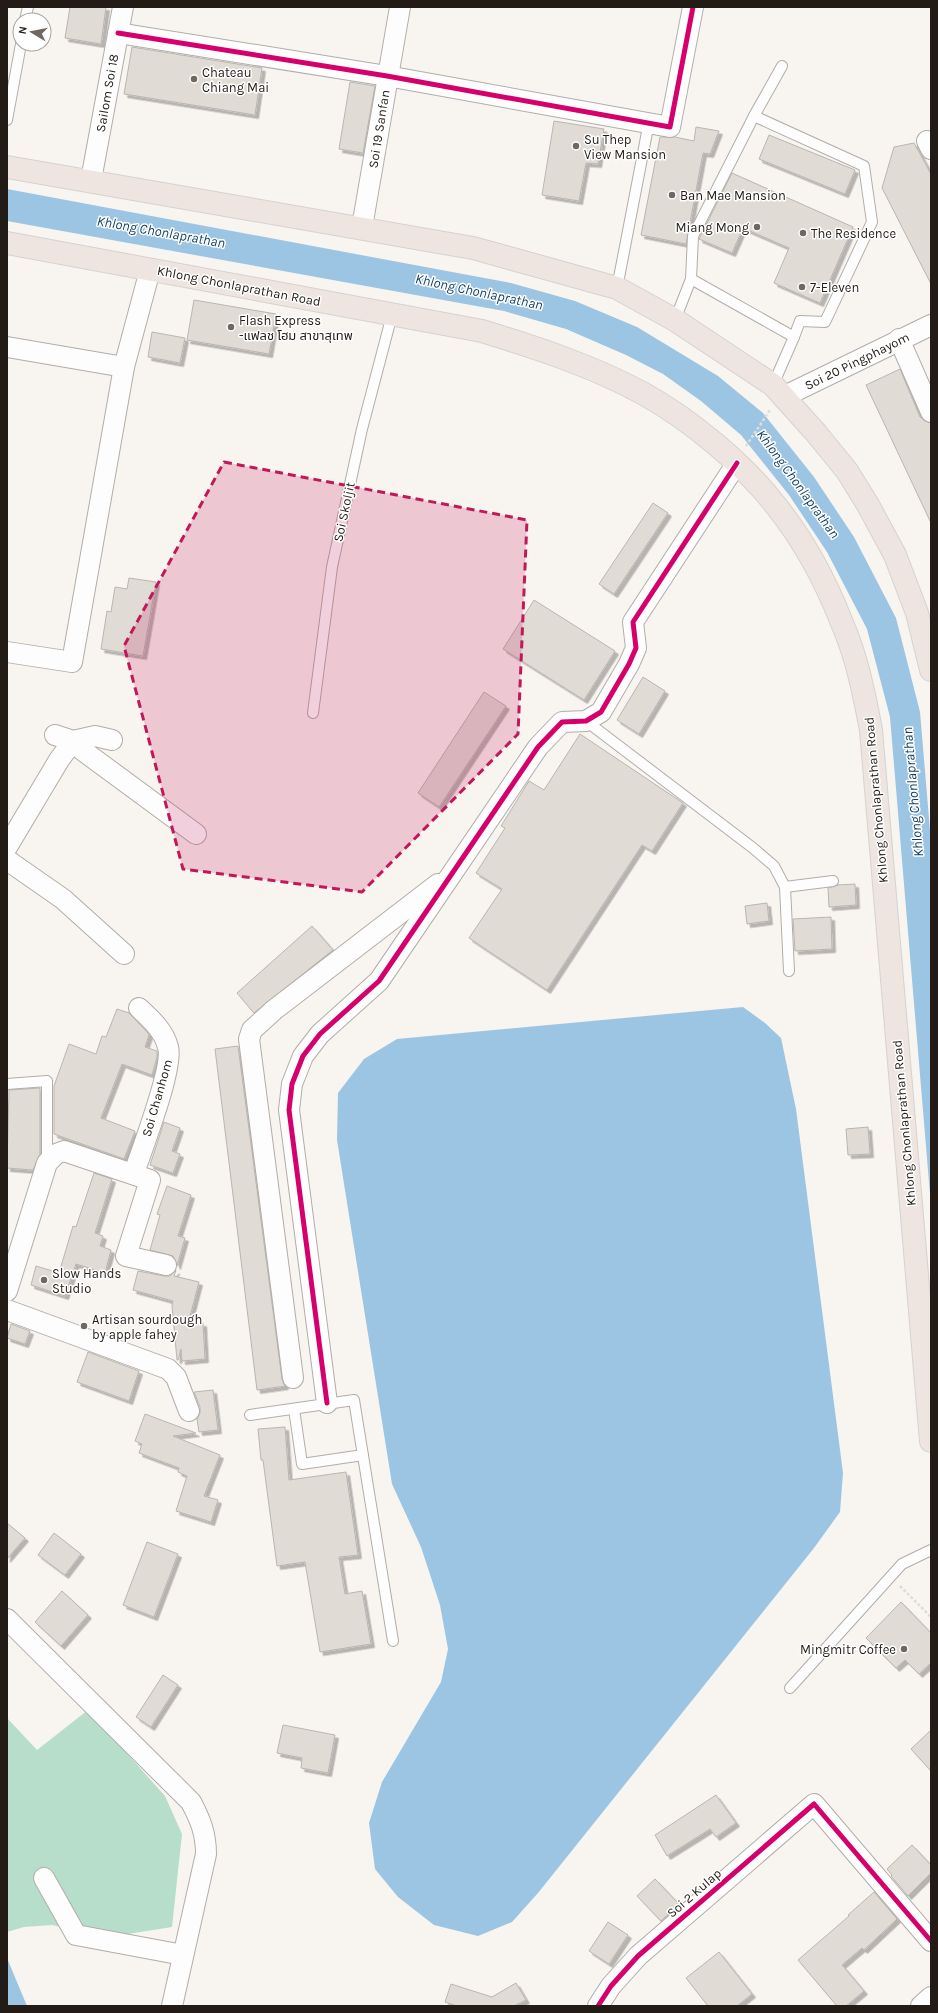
<svg xmlns="http://www.w3.org/2000/svg" width="938" height="2013" font-family="Karla,'Noto Sans Thai',sans-serif">
<style>
.forest{fill:#b7deca}
.water{fill:#9cc5e3}
.building{fill:#e0dbd5;stroke:#bab5b0;filter:url(#shadow)}
.lines{fill:none;stroke-linecap:round;stroke-linejoin:round}
.service-casing{stroke:#b3ada8;stroke-width:12}
.minor-casing{stroke:#b3ada8;stroke-width:22}
.primary-casing{stroke:#d5d2cf;stroke-width:24}
.path{stroke:#dedddc;stroke-width:2.5;stroke-dasharray:3 2;stroke-linecap:butt}
.service{stroke:#fefdfd;stroke-width:10}
.minor{stroke:#fefdfd;stroke-width:20}
.primary{stroke:#eee4e0;stroke-width:22}
.cycleway-casing{stroke:#fff;stroke-width:8}
.cycleway{stroke:#d6006c;stroke-width:5}
.marked{fill:#c2185b;fill-opacity:0.2;stroke:#c2185b;stroke-width:3;stroke-dasharray:8 5;stroke-linejoin:round}
.poi-dot{fill:#6e6762;stroke:#fff;stroke-width:1.5}
.labels{text-anchor:middle;dominant-baseline:central;stroke-width:3;stroke-linejoin:round;paint-order:stroke}
.poi-label{font-size:13px;fill:#231b15;stroke:#fff;text-anchor:start}
.street-label{font-size:13px;fill:#231b15;stroke:#fff}
.water-label{font-size:14px;font-style:italic;fill:#0f3f5d;stroke:#fff}
</style>
<defs>
<filter id="shadow"><feDropShadow dx="3.5" dy="3.5" stdDeviation="0" flood-color="#0004"/></filter>
</defs>
<rect width="100%" height="100%" fill="#f8f4f0"/>
<!-- forest -->
<path class="forest" d="M88,1710l77,86 17,38 -10,93 -44,7 -40,-1 -36,-8 -28,2 -17,5v-214l30,32z"/>
<!-- water -->
<g class="water">
<path d="M7,189l504,94 64,18 62,26 81,49 45,37 51,64 40,60 42,81 24,94 11,130v364l-41,-489 -23,-88 -40,-77 -38,-57 -48,-60 -40,-34 -38,-27 -37,-19 -60,-26 -62,-18 -497,-90z"/>
<path d="M743,1007l22,16 16,15 15,71 47,364 -3,39 -26,36 -276,345 -26,29 -34,14 -44,-11 -36,-28 -23,-28 -6,-46 13,-41 59,-100 7,-33 -8,-44 -19,-58 -29,-63 -55,-344 1,-47 26,-34 33,-20z"/>
<path d="M7,1958l20,48h-20z"/>
</g>
<!-- building -->
<g class="building">
<path d="M70,7h36l-5,37 -36,-6z"/>
<path d="M132,47l130,21 -7,47 -131,-21z"/>
<path d="M350,82l25,4 -12,67 -24,-4z"/>
<path d="M554,121l50,8 -6,35 -12,-1 -7,38 -37,-6z"/>
<path d="M696,127l23,4 -9,23 -7,-1 -17,91 -45,-9 19,-98h15l19,4z"/>
<path d="M769,135l86,35 -10,24 -86,-35z"/>
<path d="M914,143l17,31v110l-49,-96 12,-41z"/>
<path d="M732,173l121,54 -33,76 -46,-20 15,-35 -46,-20 -11,25 -33,-14z"/>
<path d="M194,300l82,14 -7,40 -82,-14z"/>
<path d="M152,332l33,6 -5,25 -32,-6z"/>
<path d="M900,369l20,48 5,4 6,2v100l-65,-138z"/>
<path d="M653,503l15,10 -54,81 -15,-10z"/>
<path d="M129,578l27,4 -13,74 -42,-7 6,-38 4,1 4,-25 12,2z"/>
<path d="M534,600l81,51 -31,49 -81,-51z"/>
<path d="M643,677l22,14 -26,43 -22,-14z"/>
<path d="M484,692l22,14 -67,101 -21,-14z"/>
<path d="M580,734l103,69 -31,48 -10,-6 -95,145 -78,-52 33,-49 -26,-16 29,-45 -4,-2 28,-45 15,9z"/>
<path d="M855,884l1,21 -27,2 -1,-19 10,-3z"/>
<path d="M767,903l2,18 -22,3 -2,-18z"/>
<path d="M831,917l1,32 -37,2 -2,-32z"/>
<path d="M312,926l21,24 -79,63 -17,-20z"/>
<path d="M117,1009l12,4 19,20 1,2 -4,12 12,4v6l-5,18 -30,-11 -21,54 34,13 -11,28 -70,-25v-48l15,-42 27,10 6,-18 4,1z"/>
<path d="M238,1046l44,333 3,7 -28,4 -42,-341z"/>
<path d="M40,1088v66l-7,16 -26,-2 2,-78z"/>
<path d="M164,1122l16,6 -8,23 8,3 -7,19 -23,-8z"/>
<path d="M868,1127l2,27 -22,1 -2,-26z"/>
<path d="M94,1173l18,6 -17,54 8,3 -3,10 11,4 -6,23 -29,-9 -11,32 -34,-11 5,-19 23,7 14,-47 3,1z"/>
<path d="M167,1186l24,9 -13,41 7,2 -8,28 -4,-10 -23,-6 10,-35 -3,-1z"/>
<path d="M176,1270l-2,6 25,6 -11,42 15,-1 2,36 -23,2 -1,-12 -3,11h-1l-5,-54 1,-5 -40,-11 5,-19 26,5h6z"/>
<path d="M11,1324l19,7 -5,13 -18,-6z"/>
<path d="M88,1352l51,19 -10,30 -52,-19z"/>
<path d="M213,1390l5,40 -19,2 -2,-13 3,-6v-6l-6,-15z"/>
<path d="M145,1414l51,19 -23,3 47,19 -16,41 14,4 -7,22 -35,-11 11,-35 -9,-4 1,-4 -40,-15 3,-9 -7,-3z"/>
<path d="M285,1427l4,53 57,-8 12,83 -19,2 6,37 17,-3 9,53 -51,8 -15,-90 -28,4 -14,-106h-2l-3,-31z"/>
<path d="M7,1523l18,15 -18,21z"/>
<path d="M54,1533l27,21 -16,21 -27,-20z"/>
<path d="M147,1542l31,12 -24,63 -31,-12z"/>
<path d="M62,1591l26,24 -27,31 -26,-24z"/>
<path d="M901,1602l30,31v30l-12,11 -14,-14 -9,8 -30,-30z"/>
<path d="M163,1675l15,10 -27,42 -15,-10z"/>
<path d="M283,1725l52,10 -7,38 -27,-5 1,-10 -25,-5z"/>
<path d="M931,1730v41l-20,-22z"/>
<path d="M716,1795l20,28 -20,14 -6,-8 -43,27 -12,-21z"/>
<path d="M912,1845l19,20v8l-23,23 -17,-20 1,-1 -5,-6z"/>
<path d="M655,1879l24,25 -18,17 -24,-25z"/>
<path d="M874,1892l23,27 -33,31 -2,-2 -20,17 22,26 -18,15h-9l-39,-46 51,-44 -1,-1z"/>
<path d="M608,1922l20,13 -19,29 -20,-13z"/>
<path d="M719,1952l33,42 -15,12h-29l-22,-28z"/>
<path d="M516,1983l10,17 -12,6h-57l-12,-4 6,-18 41,13z"/>
</g>
<g class="lines">
<defs>
<g id="service">
<path d="M25,20l3,-13"/>
<path d="M754,116l110,50 8,56 -47,100 -25,-1 -6,16"/>
<path d="M7,120l14,-76"/>
<path d="M691,279l103,58 -21,48"/>
<path d="M617,288l32,-166"/>
<path d="M675,320l16,-41 2,-43 61,-120 28,-50"/>
<path d="M313,713l19,-146 30,-138 30,-114"/>
<path d="M586,721l167,127 21,18 11,21 4,84"/>
<path d="M785,887l48,-6"/>
<path d="M7,1084l40,-3v82"/>
<path d="M294,1409l8,55 61,-9"/>
<path d="M250,1415l104,-15 39,241"/>
<path d="M790,1688l112,-124 29,-14"/>
</g>
<g id="minor">
<path d="M118,33l269,43 283,51 23,-120"/>
<path d="M927,141l4,8"/>
<path d="M91,180l32,-173"/>
<path d="M362,227l38,-220"/>
<path d="M899,339l32,73"/>
<path d="M7,347l117,20"/>
<path d="M783,397l148,-72"/>
<path d="M7,652l65,10 52,-295 26,-97"/>
<path d="M55,735l18,6 9,9 114,84"/>
<path d="M7,847l52,-87 14,-19 22,-5 17,4"/>
<path d="M7,860l56,39 61,55"/>
<path d="M134,1173c8,-24 40,-106 34,-126 -4,-16 -17,-28 -29,-39"/>
<path d="M7,1291l40,-128 9,-9 8,-3 86,29 -24,76 40,9"/>
<path d="M7,1310l161,59 8,8 13,34"/>
<path d="M293,1378l-44,-339 3,-9 22,-20 164,-126"/>
<path d="M327,1403l-38,-293 3,-26 11,-28 17,-22 59,-53 159,-234 24,-25 24,-1 15,-9 28,-48 7,-16 -3,-26 104,-159"/>
<path d="M7,1619l184,183c9,17 15,31 15,52l-34,152"/>
<path d="M44,1878l32,57 107,20"/>
<path d="M598,2006l13,-20 27,-30 176,-152 117,137"/>
<path d="M921,2006l10,-9"/>
</g>
<g id="primary">
<path d="M7,167l466,81 144,40 58,32 98,65 43,48 31,38 21,34 27,50 22,58 14,57"/>
<path d="M7,243l475,88c55,17 111,35 162,63 47,26 101,71 133,113 27,34 49,75 65,116 15,34 22,71 29,107l60,711"/>
</g>
</defs>
<!-- service casing -->
<use href="#service" class="service-casing"/>
<!-- minor casing -->
<use href="#minor" class="minor-casing"/>
<!-- primary casing -->
<use href="#primary" class="primary-casing"/>
<!-- path -->
<g class="path">
<path d="M746,446l24,-36"/>
<path d="M900,1586l31,31"/>
</g>
<!-- service -->
<use href="#service" class="service"/>
<!-- minor -->
<use href="#minor" class="minor"/>
<!-- primary -->
<use href="#primary" class="primary"/>
<defs>
<g id="cycleway">
<path d="M118,33l269,43 283,51 23,-120"/>
<path d="M327,1403l-38,-293 3,-26 11,-28 17,-22 59,-53 159,-234 24,-25 24,-1 15,-9 28,-48 7,-16 -3,-26 104,-159"/>
<path d="M598,2006l13,-20 27,-30 176,-152 117,137"/>
</g>
</defs>
<!-- cycleway casing -->
<use href="#cycleway" class="cycleway-casing"/>
<!-- cycleway -->
<use href="#cycleway" class="cycleway"/>
</g>
<!-- marked area -->
<path class="marked" d="M224,462l303,58 -9,214 -156,158 -179,-23 -59,-223z"/>
<!-- markers -->
<g class="poi-dot">
<circle cx="194" cy="79" r="4"/>
<circle cx="576" cy="146" r="4"/>
<circle cx="672" cy="195" r="4"/>
<circle cx="757" cy="227" r="4"/>
<circle cx="803" cy="233" r="4"/>
<circle cx="802" cy="287" r="4"/>
<circle cx="231" cy="327" r="4"/>
<circle cx="44" cy="1280" r="4"/>
<circle cx="84" cy="1326" r="4"/>
<circle cx="904" cy="1649" r="4"/>
</g>
<g class="labels">
<!-- poi labels -->
<g class="poi-label">
<text x="202" y="72">Chateau<tspan x="202" dy="15">Chiang Mai</tspan></text>
<text x="584" y="139">Su Thep<tspan x="584" dy="15">View Mansion</tspan></text>
<text x="680" y="195">Ban Mae Mansion</text>
<text x="749" y="227" text-anchor="end">Miang Mong</text>
<text x="811" y="233">The Residence</text>
<text x="810" y="287">7-Eleven</text>
<text x="239" y="320">Flash Express<tspan x="239" dy="15">-แฟลช โฮม สาขาสุเทพ</tspan></text>
<text x="52" y="1273">Slow Hands<tspan x="52" dy="15">Studio</tspan></text>
<text x="92" y="1319">Artisan sourdough<tspan x="92" dy="15">by apple fahey</tspan></text>
<text x="896" y="1649" text-anchor="end">Mingmitr Coffee</text>
</g>
<!-- street labels -->
<g class="street-label">
<text transform="translate(107 93) rotate(-80)">Sailom Soi 18</text>
<text transform="translate(379 129) rotate(-81)">Soi 19 Sanfan</text>
<text transform="translate(239 286) rotate(11)">Khlong Chonlaprathan Road</text>
<text transform="translate(857 361) rotate(-26)">Soi 20 Pingphayom</text>
<text transform="translate(344 512) rotate(-78)">Soi Skoljit</text>
<text transform="translate(876 800) rotate(-95)">Khlong Chonlaprathan Road</text>
<text transform="translate(157 1098) rotate(-74)">Soi Chanhom</text>
<text transform="translate(904 1123) rotate(-95)">Khlong Chonlaprathan Road</text>
<text transform="translate(694 1893) rotate(-41)">Soi 2 Kulap</text>
</g>
<!-- water labels -->
<g class="water-label">
<text transform="translate(161 232) rotate(10)">Khlong Chonlaprathan</text>
<text transform="translate(479 292) rotate(12)">Khlong Chonlaprathan</text>
<text transform="translate(798 484) rotate(54)">Khlong Chonlaprathan</text>
<text transform="translate(913 792) rotate(-95)">Khlong Chonlaprathan</text>
</g>
</g>
<!-- border -->
<rect width="938" height="2013" fill="none" stroke="#231b15" stroke-width="16"/>
<!-- north arrow -->
<g transform="translate(32 32) rotate(280)"><circle r="19" fill="#ffffff" stroke="#a7a4a1"/>
<path d="M0-3L7 15L0 10L-7 15Z" fill="#6e6762"/>
<text y="-6" font-size="11" font-weight="bold" text-anchor="middle" fill="#231b15">N</text>
</g>
</svg>
